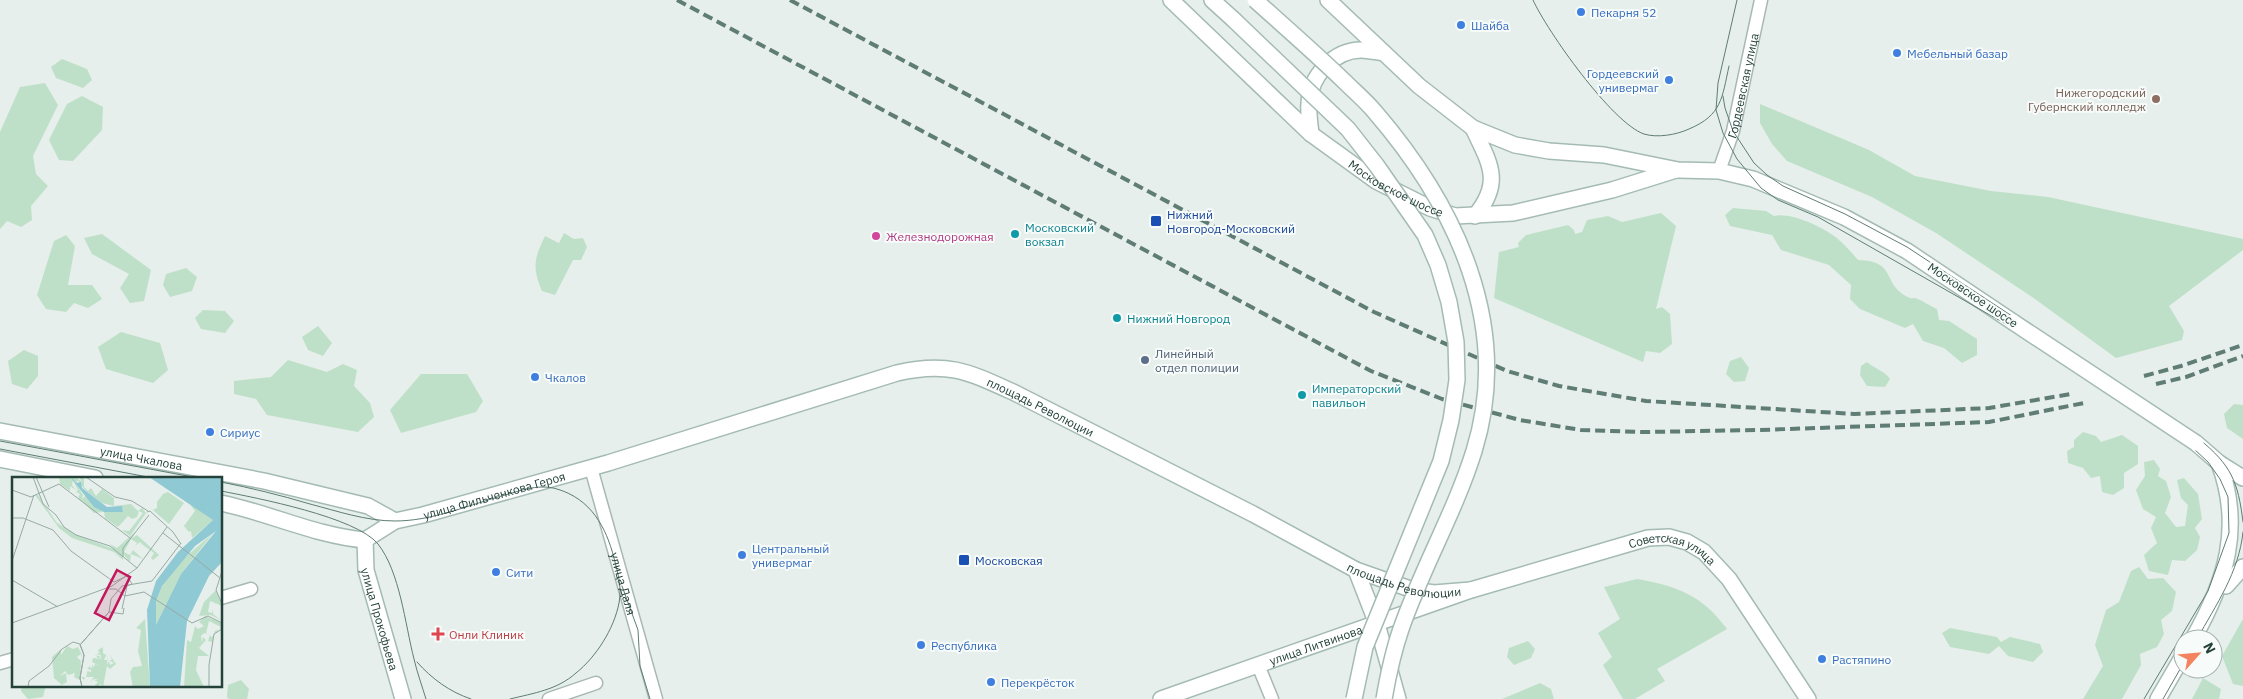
<svg xmlns="http://www.w3.org/2000/svg" width="2243" height="699" font-family="'IBM Plex Sans',sans-serif">
<style>
.green{fill:#bfe0c8}
.lines{fill:none;stroke-linecap:round;stroke-linejoin:round}
.street-casing{stroke:#a8b8b2;stroke-width:15}
.secondary-casing{stroke:#a4bbb3;stroke-width:18}
.street{stroke:#fff;stroke-width:12}
.secondary{stroke:#fff;stroke-width:15}
.tram{stroke:#5f7d75;stroke-width:1}
.rail{stroke:#5f7d75;stroke-width:4;stroke-dasharray:10 5;stroke-linecap:butt}
.secondary-bridge-casing{stroke:#a4bbb3;stroke-width:18;stroke-linecap:butt}
.secondary-bridge{stroke:#fff;stroke-width:15}
.shop-dot{fill:#3f7fe0;stroke:#f7fbf9;stroke-width:2}
.education-dot{fill:#8d6e63;stroke:#f7fbf9;stroke-width:2}
.transit-dot{fill:#1a4fb4;stroke:#f7fbf9;stroke-width:2}
.culture-dot{fill:#0f9aa8;stroke:#f7fbf9;stroke-width:2}
.hotel-dot{fill:#d1479c;stroke:#f7fbf9;stroke-width:2}
.service-dot{fill:#5c6f8a;stroke:#f7fbf9;stroke-width:2}
.health-dot{fill:#e0444e;stroke:#f7fbf9;stroke-width:2}
.labels{text-anchor:middle;dominant-baseline:central;stroke-width:4;stroke-linejoin:round;paint-order:stroke}
.shop-label{font-size:12px;fill:#366cbe;stroke:#f7fbf9;text-anchor:start}
.street-label{font-size:12px;fill:#24423a;stroke:#f7fbf9}
.education-label{font-size:12px;fill:#785e54;stroke:#f7fbf9;text-anchor:end}
.transit-label{font-size:12px;fill:#164399;stroke:#f7fbf9;text-anchor:start}
.culture-label{font-size:12px;fill:#0d838f;stroke:#f7fbf9;text-anchor:start}
.hotel-label{font-size:12px;fill:#b23c85;stroke:#f7fbf9;text-anchor:start}
.service-label{font-size:12px;fill:#4e5e75;stroke:#f7fbf9;text-anchor:start}
.health-label{font-size:12px;fill:#be3a42;stroke:#f7fbf9;text-anchor:start}
.inset-river{fill:none;stroke:#8ec9d4;stroke-width:2.5}
.inset-road{fill:none;stroke:#98aaa4;stroke-width:1}
.view{fill:#c2185b;fill-opacity:0.15;stroke:#c2185b;stroke-width:2.5}
.inset-edge{fill:none;stroke:#24423a;stroke-width:2.5}
</style>
<rect width="100%" height="100%" fill="#e6efeb"/>
<!-- green -->
<g class="green">
<path d="M62,59l25,10 5,11 -9,8 -27,-10 -5,-11z"/>
<path d="M45,83l13,22 -25,51 3,18 12,12 -17,20 1,14 -11,7 -14,-6 -7,8v-97l20,-45z"/>
<path d="M82,96l21,11 -1,23 -29,31 -14,-1 -10,-20 18,-36z"/>
<path d="M1760,104l109,46 46,26 76,15 57,6 195,42v11l-74,56 15,25 -2,9 -66,18 -81,-59 -99,-66 -64,-36 -85,-36 -15,-17 -12,-21z"/>
<path d="M1733,208l33,3 8,5c17,-4 52,12 65,24 7,6 13,13 19,20 40,1 23,24 50,37 3,2 4,1 7,1 7,2 15,8 22,11l2,11 10,1 28,18v16l-15,8 -18,-15 -21,-7 -10,-17 -8,4 -45,-19 -10,-10 1,-14 -22,-20 -48,-15 -9,-15 -42,-9 -5,-11z"/>
<path d="M1661,213l15,13 -20,83 6,-2 8,7 2,30 -12,9 -14,-2 -3,11 -149,-64 5,-46 20,-5 -1,-4 8,-8 42,-10 6,5 1,4 7,-2 5,-12 21,-4 14,6z"/>
<path d="M564,233l10,6 9,-1 4,9 -6,13h-8l-18,35 -13,-4c-10,-24 -8,-32 3,-55l14,7z"/>
<path d="M102,234l49,36 -7,31 -14,2 -10,-15 9,-14 -37,-20 -8,-16z"/>
<path d="M66,235l9,11 -7,39h24l10,14 -14,9 -14,-5 -8,9 -20,-3 -9,-14 17,-54z"/>
<path d="M186,268l11,9 -5,14 -22,6 -7,-12 3,-11z"/>
<path d="M203,310l22,1 9,10 -9,12 -24,-4 -6,-11z"/>
<path d="M318,326l14,17 -9,13 -15,-6 -6,-13z"/>
<path d="M121,332l39,11 8,27 -15,13 -47,-14 -8,-22z"/>
<path d="M24,350l14,6v20l-11,13 -15,-5 -4,-23z"/>
<path d="M1741,357l8,11 -4,13 -11,1 -8,-8 4,-13z"/>
<path d="M288,360l39,12 16,-8 14,6 -3,16 16,17 4,14 -16,15 -91,-17 -11,-16 -22,-5v-13l37,-4z"/>
<path d="M1867,362c8,7 18,9 23,17l-5,8 -18,-1 -7,-11 1,-9z"/>
<path d="M421,374h46l16,27 -7,11 -75,21 -11,-23z"/>
<path d="M2234,404l9,1v34l-16,-11 -3,-14z"/>
<path d="M2083,432l13,4 5,6 21,-7 16,11v18l-14,9v15l-11,7 -11,-3 -2,-16 -9,2 -8,-10 -15,-5 -1,-12 7,-4v-7z"/>
<path d="M2154,460l6,9 -2,7 8,5 5,16 -6,16 11,14 9,-1 3,-21 -7,-7 -4,-18 7,-2 14,16 4,25 -7,9 5,9 -3,13 -12,11 -13,-1 -4,15 -19,-4 -5,-16 13,-12 -6,-15 5,-11 -13,-8 -7,-19 9,-14 -1,-14z"/>
<path d="M2139,567l9,12 15,-1 13,14 -4,19 -11,9 3,14 -7,13 -17,7 1,11 -19,34h-39l20,-33 -8,-21 11,-35 13,-8 12,-31z"/>
<path d="M1637,579c40,7 65,16 90,50l-70,40 8,12 -30,18h-12l-20,-34 9,-8 -14,-24 22,-14 -16,-32z"/>
<path d="M2243,619v67l-10,-2 -11,-28z"/>
<path d="M1950,628l47,9 4,5 9,-5 30,7 3,8 -10,10 -25,-6 -9,-10 -10,8 -39,-7 -8,-14z"/>
<path d="M1528,641l7,8 -4,9 -17,7 -7,-8 2,-9z"/>
<path d="M2203,678l18,11 -2,10h-27z"/>
<path d="M241,680l8,9 -2,10h-18l-2,-2 1,-12z"/>
<path d="M1540,683l11,6 3,10h-52z"/>
<path d="M22,685h24l-3,12 -15,2 -7,-8z"/>
</g>
<g class="lines">
<defs>
<g id="street">
<path id="s1" d="M1719,171l14,-40 28,-131"/>
<path id="s2" d="M591,468l65,231"/>
<path d="M221,598l30,-9"/>
<path d="M0,663l14,-4"/>
<path d="M1258,665l14,34"/>
<path d="M549,699l47,-16"/>
</g>
<g id="secondary">
<path id="s3" d="M1171,0l140,134 65,47 54,27 25,8 58,-3 99,-23 64,-20"/>
<path d="M1212,0l22,20"/>
<path d="M1328,0l91,86 54,42 42,17 34,6 55,4 74,15 41,1 34,8 91,38 63,34 106,71"/>
<path d="M1473,128c17,36 30,54 2,88"/>
<path d="M1311,134c-1,-10 -3,-21 -2,-31 1,-27 25,-53 52,-53 7,0 15,2 23,3"/>
<path id="s4" d="M0,431l264,50 104,25 27,15"/>
<path d="M2196,443l23,20 24,15"/>
<path d="M0,459l95,19"/>
<path d="M221,503c48,10 96,33 144,37"/>
<path id="s5" d="M365,540l30,-19 28,-6 185,-52 289,-90c51,-12 72,-1 118,20l238,121 103,56 57,20 21,3 37,-3"/>
<path id="s6" d="M365,540l1,30 37,129"/>
<path d="M1356,570l21,54 21,75"/>
<path d="M2226,586l17,-19"/>
<path d="M2193,639c33,-58 50,-112 26,-176"/>
<path id="s7" d="M1161,699l310,-109 177,-52 21,-1 18,5 17,10 25,27 79,120"/>
<path d="M2158,699l25,-43"/>
</g>
</defs>
<!-- street casing -->
<use href="#street" class="street-casing"/>
<!-- secondary casing -->
<use href="#secondary" class="secondary-casing"/>
<!-- street -->
<use href="#street" class="street"/>
<!-- secondary -->
<use href="#secondary" class="secondary"/>
<!-- tram -->
<g class="tram">
<path d="M1533,0c14,31 79,123 111,134 13,4 32,1 45,-5 33,-14 33,-31 40,-63"/>
<path d="M1737,0l-19,83 -2,27 7,23 14,26 24,29 17,12 40,17 193,110 182,121 15,14 12,17 8,18 1,36 -21,58 -64,108"/>
<path d="M1723,96l2,12 8,23 21,32 13,12 16,11 62,28 62,33 292,192c32,26 39,42 44,83"/>
<path d="M0,441l198,37"/>
<path d="M0,449l153,29"/>
<path d="M221,482c30,6 59,13 89,22 27,7 56,17 85,17 35,0 69,-14 103,-24 19,-5 39,-14 59,-8 34,10 49,38 57,69 4,16 8,29 5,45 -5,26 -23,54 -43,70 -19,17 -42,20 -66,26"/>
<path d="M221,491c36,7 135,26 157,53 22,28 27,80 36,115 3,13 8,27 12,40"/>
<path d="M622,586l16,44 2,36 10,33"/>
<path d="M2197,639c19,-34 42,-67 46,-107"/>
<path d="M417,662c15,17 33,30 54,37"/>
<path d="M2163,699l20,-35"/>
</g>
<!-- rail -->
<g class="rail">
<path d="M677,0l694,371 71,28 78,21 61,10 63,2 116,-2 229,-8 95,-19"/>
<path d="M790,0l584,312 133,59 52,15 87,15 208,13 135,-6 82,-14"/>
<path d="M2144,376l37,-10 62,-21"/>
<path d="M2156,384l30,-7 57,-21"/>
</g>
<defs>
<g id="secondary-bridge">
<path d="M1255,0c30,27 60,53 89,81 10,10 22,20 31,31 81,94 138,214 99,339 -19,61 -52,117 -73,178 -8,23 -13,47 -17,70"/>
<path d="M1234,20l114,109 29,37 48,69 13,30 11,37 7,40 1,38 -6,40 -10,41 -76,186 -11,52"/>
<path d="M2013,322l183,121"/>
</g>
</defs>
<!-- secondary-bridge casing -->
<use href="#secondary-bridge" class="secondary-bridge-casing"/>
<!-- secondary-bridge -->
<use href="#secondary-bridge" class="secondary-bridge"/>
</g>
<!-- markers -->
<g class="shop-dot">
<circle cx="1581" cy="12" r="5"/>
<circle cx="1461" cy="25" r="5"/>
<circle cx="1897" cy="53" r="5"/>
<circle cx="1669" cy="80" r="5"/>
<circle cx="535" cy="377" r="5"/>
<circle cx="210" cy="432" r="5"/>
<circle cx="742" cy="555" r="5"/>
<circle cx="496" cy="572" r="5"/>
<circle cx="921" cy="645" r="5"/>
<circle cx="1822" cy="659" r="5"/>
<circle cx="991" cy="682" r="5"/>
</g>
<circle class="education-dot" cx="2156" cy="99" r="5"/>
<g class="transit-dot">
<rect x="1150" y="215" width="12" height="12" rx="2.5"/>
<rect x="958" y="554" width="12" height="12" rx="2.5"/>
</g>
<g class="culture-dot">
<circle cx="1015" cy="234" r="5"/>
<circle cx="1117" cy="318" r="5"/>
<circle cx="1302" cy="395" r="5"/>
</g>
<circle class="hotel-dot" cx="876" cy="236" r="5"/>
<circle class="service-dot" cx="1145" cy="360" r="5"/>
<path class="health-dot" d="M435.5 626.5h5v5h5v5h-5v5h-5v-5h-5v-5h5z"/>
<g class="labels">
<!-- shop labels -->
<g class="shop-label">
<text x="1591" y="12">Пекарня 52</text>
<text x="1471" y="25">Шайба</text>
<text x="1907" y="53">Мебельный базар</text>
<text x="1659" y="73" text-anchor="end">Гордеевский<tspan x="1659" dy="14">универмаг</tspan></text>
<text x="545" y="377">Чкалов</text>
<text x="220" y="432">Сириус</text>
<text x="752" y="548">Центральный<tspan x="752" dy="14">универмаг</tspan></text>
<text x="506" y="572">Сити</text>
<text x="931" y="645">Республика</text>
<text x="1832" y="659">Растяпино</text>
<text x="1001" y="682">Перекрёсток</text>
</g>
<!-- street labels -->
<g class="street-label">
<text stroke="none"><textPath href="#s1" startOffset="89">Гордеевская улица</textPath></text>
<text stroke="none"><textPath href="#s3" startOffset="295">Московское шоссе</textPath></text>
<text transform="translate(1973 295) rotate(34)">Московское шоссе</text>
<text stroke="none"><textPath href="#s5" startOffset="711">площадь Революции</textPath></text>
<text stroke="none"><textPath href="#s4" startOffset="144">улица Чкалова</textPath></text>
<text stroke="none"><textPath href="#s5" startOffset="138">улица Фильченкова Героя</textPath></text>
<text stroke="none"><textPath href="#s7" startOffset="540">Советская улица</textPath></text>
<text stroke="none"><textPath href="#s5" startOffset="1116">площадь Революции</textPath></text>
<text stroke="none"><textPath href="#s2" startOffset="120">улица Даля</textPath></text>
<text stroke="none"><textPath href="#s6" startOffset="81">улица Прокофьева</textPath></text>
<text stroke="none"><textPath href="#s7" startOffset="164">улица Литвинова</textPath></text>
</g>
<!-- education labels -->
<g class="education-label">
<text x="2146" y="92">Нижегородский<tspan x="2146" dy="14">Губернский колледж</tspan></text>
</g>
<!-- transit labels -->
<g class="transit-label">
<text x="1167" y="214">Нижний<tspan x="1167" dy="14">Новгород-Московский</tspan></text>
<text x="975" y="560">Московская</text>
</g>
<!-- culture labels -->
<g class="culture-label">
<text x="1025" y="227">Московский<tspan x="1025" dy="14">вокзал</tspan></text>
<text x="1127" y="318">Нижний Новгород</text>
<text x="1312" y="388">Императорский<tspan x="1312" dy="14">павильон</tspan></text>
</g>
<!-- hotel labels -->
<g class="hotel-label">
<text x="886" y="236">Железнодорожная</text>
</g>
<!-- service labels -->
<g class="service-label">
<text x="1155" y="353">Линейный<tspan x="1155" dy="14">отдел полиции</tspan></text>
</g>
<!-- health labels -->
<g class="health-label">
<text x="449" y="634">Онли Клиник</text>
</g>
</g>
<!-- overview -->
<g transform="translate(12 477)">
<rect width="210" height="210" fill="#e6efeb"/>
<path d="M47,0h17l6,5 -3,-5h5v10l4,4 3,-3 5,8 6,-7 12,9v8l-12,-3 -18,-14 -6,-9 -2,4 7,11 -1,4 3,-3 18,16 -9,1 -16,-15 2,-4 -4,-2 2,-2 -5,-10 -1,5 4,5 -6,-4v5l-10,-7zM156,15l16,11 -15,21 -16,-14 4,-2v-6l6,-8zM23,18h3l19,28 20,12 37,14 -4,-5 7,4 18,-16 -3,6 5,-3 22,20 -6,5 -2,-2 3,-5 -11,-8 -3,5 3,-5 -3,-3 -5,4 2,-3 -6,-4 -7,13 6,3 3,-5 10,9 -12,-5 -1,8 -7,-8v6l-9,-8 -42,-14 -13,-10zM177,26l24,17 -21,18 -1,-7 -2,1 -5,-6 11,-15zM119,27l7,7 4,-3 4,5 -16,23 -8,-6 7,1 14,-18 -4,-2 -2,6 -5,2 -4,-3 -10,11 -13,-9 -1,-6h19l-1,-6 -5,1 -3,-1zM201,56l-32,41 -25,51v-24l6,-15 18,-24zM204,113l6,16 -12,-5 -2,11 4,1 1,-4v5l9,7 -11,-6 -12,1 5,-14zM193,139l17,7v5l-7,3 -3,11 -4,-1 2,-6 -6,-2 -3,3 1,6 1,-5 3,3 -7,8 10,8h-11l-2,14 8,17h-20l3,-47 4,2 4,-16 3,3 6,-3 -5,-4zM197,144l12,6 -9,10 -6,-4zM133,142l5,68h-17l-3,-15 3,-5 9,-1 -4,-15 3,-21 -5,-2zM55,169l6,3 5,-2 4,8v3l-1,-4 -4,3 4,4 -1,19 -6,-3 1,-4 -7,2 -3,-4 -5,5 6,-3 1,9 -5,3 -8,-7 -2,-21 9,-8v6zM91,170v6l3,2 -2,5h3l1,-7 -1,12 2,-4 1,4 4,-2 -5,-3h3l-2,-5 6,9 -6,5 -3,-3 -4,21 -2,-3 -4,3 -2,-2 3,-3 -4,-2 4,-1h-4l-4,3 4,-5h-9l-1,3 -3,-3h5v-4l1,4v-6l4,1v-2l-4,-1 3,-3 1,3 2,-5v4l2,-4 5,2 -8,-4 1,-4 8,1v-2l-2,2 -4,-4 6,2v-2h-3l-1,-2 3,1 -2,-4z" fill="#bfe0c8" fill-rule="evenodd"/>
<path d="M137,0h73v85l-13,14 -22,45 -7,66h-30l-3,-77 9,-29 22,-29 35,-32zM204,54l-35,43 -25,51v-24l6,-15 33,-40zM59,1l3,2 2,3 5,-1 1,6 25,19 15,-1 1,6h-19l-10,-5z" fill="#8ec9d4" fill-rule="evenodd"/>
<path class="inset-river" d="M149,0l61,37M210,23l-33,-16 -7,3 2,5 38,24M198,75l12,-18M183,94l4,3 23,-24M156,210l1,-65 26,-53 27,-25"/>
<path class="inset-road" d="M21,0l10,27 13,11 8,12 12,8 34,11 27,22M24,0l13,30M74,0l29,20 17,4 16,10M47,7l71,54M0,13l19,7 28,-13M135,35l3,-1 23,21 8,12M0,41h11l30,12 18,21 43,31 13,-6 5,8 -5,2 -5,23M151,56l57,45M111,80v-9l26,-33M0,84l22,-66M210,94l-6,19 6,14M0,103l46,27M97,112h7l9,7 19,-4 48,31 16,-7 14,7M0,146l100,-37 25,-18 30,-41M68,167l4,11 -4,23 2,9M68,168l29,-33 14,2 1,-6M16,210l1,-6 20,-15 13,-17 11,-7 7,2M70,210l-2,-9 4,-23 -4,-10 29,-33 2,-13 11,-13 30,-5 29,-38M197,210v-22l5,-31 8,-5"/>
<path class="view" d="M105,93l13,7 -21,43 -14,-7z"/>
<rect width="210" height="210" class="inset-edge"/>
</g>
<!-- north arrow -->
<g transform="translate(2198 654) rotate(63)"><circle r="24" fill="#f7fbf9" stroke="#a3b1ad"/>
<path d="M0-4L9 19L0 12L-9 19Z" fill="#f4845f"/>
<text y="-8" font-size="14" font-weight="bold" text-anchor="middle" fill="#24423a">N</text>
</g>
</svg>
